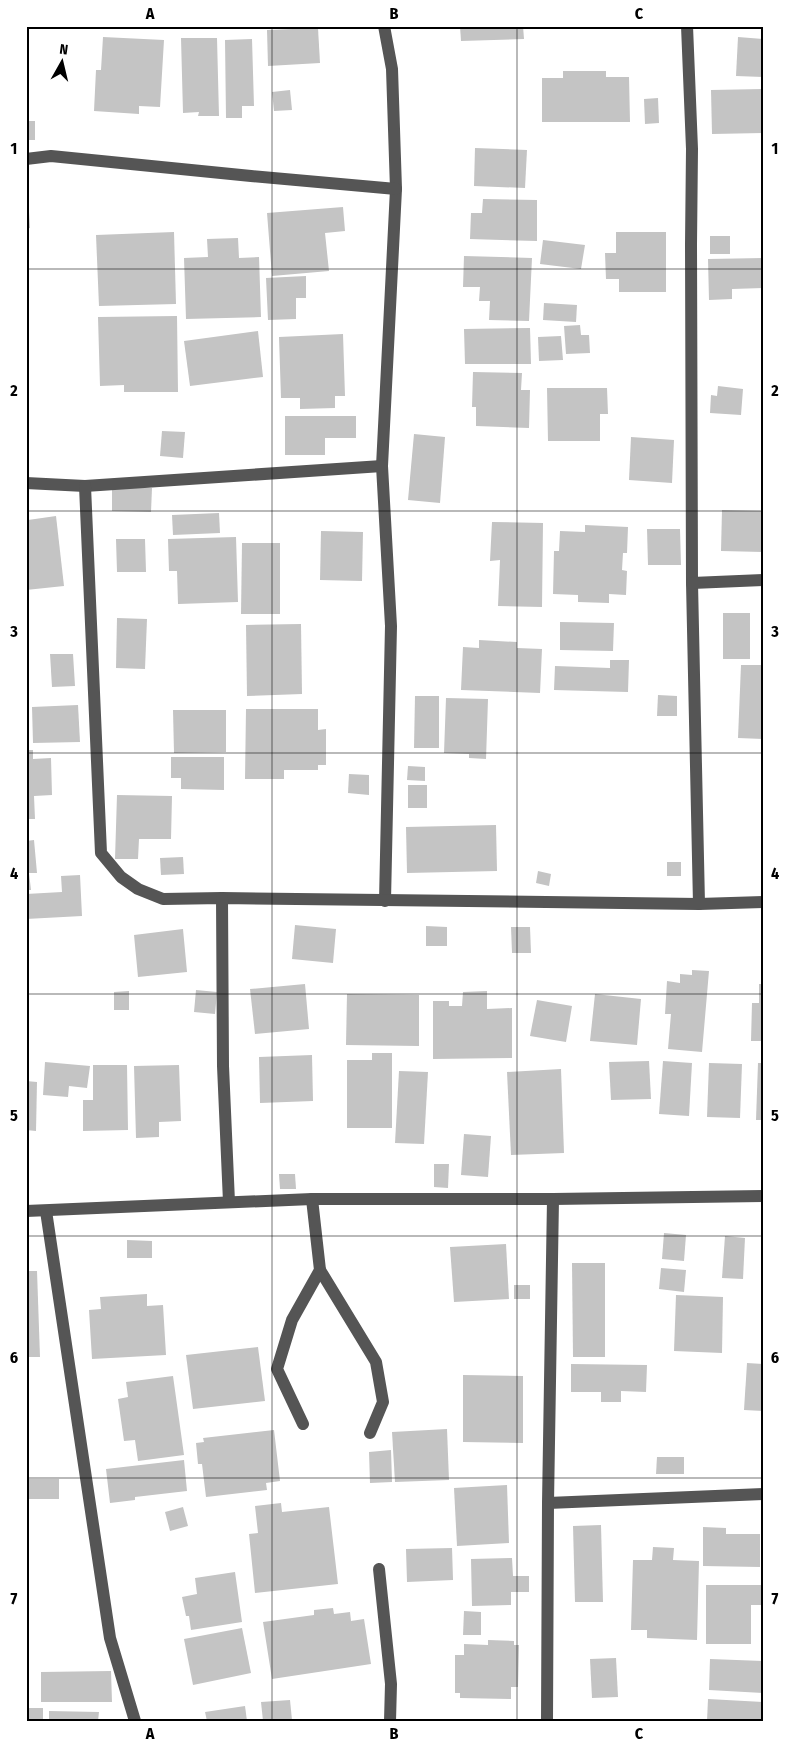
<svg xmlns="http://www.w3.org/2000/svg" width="789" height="1747" font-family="'Fira Sans Condensed',sans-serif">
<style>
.building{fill:#c4c4c4}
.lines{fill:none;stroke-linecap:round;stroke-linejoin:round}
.minor{stroke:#555;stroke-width:12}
.grid{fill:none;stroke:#000;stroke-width:1;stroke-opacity:0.55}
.neatline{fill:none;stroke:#000;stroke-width:2}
.grid-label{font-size:16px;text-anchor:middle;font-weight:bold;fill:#000}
</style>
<rect width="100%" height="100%" fill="#fff"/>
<!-- building -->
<g class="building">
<path d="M460,26h63l1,13 -63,2z"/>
<path d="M318,28l2,35 -52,3 -1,-36z"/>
<path d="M103,37l61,3 -4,67 -21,-1v8l-45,-3 2,-41h5z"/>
<path d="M738,37l25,2v38l-27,-1z"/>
<path d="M181,38h36l2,78h-21l1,-4 -16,1z"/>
<path d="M252,39l2,67h-12v12h-16l-1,-78z"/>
<path d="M563,71h43v6h23l1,45h-88v-44h21z"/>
<path d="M763,89v44l-51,1 -1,-44z"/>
<path d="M290,90l2,20 -18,1 -2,-19z"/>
<path d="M658,98l1,25 -14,1 -1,-25z"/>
<rect x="26" y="121" width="9" height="19"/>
<path d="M475,148l52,2 -2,38 -51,-2z"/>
<path d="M26,196h2l2,32 -4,1z"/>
<path d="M483,199l54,1v41l-67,-2 1,-26h11z"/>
<path d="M343,207l2,24 -20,2 4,38 -57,5 -5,-63z"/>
<path d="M174,232l2,72 -77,2 -3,-71z"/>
<path d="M616,232h50v60h-47v-13h-13l-1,-26h11z"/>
<rect x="710" y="236" width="20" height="18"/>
<path d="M238,238l1,20 20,-1 2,60 -75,2 -2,-61 24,-1 -1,-18z"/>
<path d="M543,240l42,5 -4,24 -41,-5z"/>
<path d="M464,256l68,2 -3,63 -40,-1 1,-19h-11l1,-14h-17z"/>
<path d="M763,258v30l-31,1v10l-23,1 -1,-41z"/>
<path d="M306,276v22h-10v21l-28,1 -2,-42z"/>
<path d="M544,303l33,2 -1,17 -33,-2z"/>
<path d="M177,316l1,76h-54v-7l-24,1 -2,-69z"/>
<path d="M580,325l1,10h8l1,18 -24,1 -2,-28z"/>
<path d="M530,328l1,36h-66l-1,-35z"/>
<path d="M258,331l5,46 -73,9 -6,-45z"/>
<path d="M343,334l2,62h-10v12l-35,1v-11h-19l-2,-61z"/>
<path d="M561,336l2,24 -24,1 -1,-24z"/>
<path d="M473,372l49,1 -1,17h9l-1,38 -53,-2v-19h-4z"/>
<path d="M718,386l25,3 -2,26 -31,-2 1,-18 6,1z"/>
<path d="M547,388h60l1,26h-8v27h-52z"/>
<path d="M285,416h71v22h-31v17h-40z"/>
<path d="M162,431l23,1 -2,26 -23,-2z"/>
<path d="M414,434l31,3 -5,66 -32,-3z"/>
<path d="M631,437l43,3 -2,43 -43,-3z"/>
<path d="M112,487l40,1 -1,24 -39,-1z"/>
<path d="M722,510l41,1v41l-42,-1z"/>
<path d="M219,513l1,20 -47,2 -1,-20z"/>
<path d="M56,516l8,70 -38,4 2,-70z"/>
<path d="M492,522l51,1 -1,84 -44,-1 2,-46 -10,1z"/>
<path d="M585,525l43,2 -1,26h-4l-1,17 5,1 -1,24 -17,-1v9l-31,-1v-7l-25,-1 1,-43h5l1,-20 25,1z"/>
<path d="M647,529h33l1,36h-33z"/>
<path d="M321,531l42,1 -1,49 -42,-1z"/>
<path d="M236,537l2,65 -60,2 -1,-33h-8l-1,-32z"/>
<path d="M116,539h29l1,33h-29z"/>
<path d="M242,543h38v71h-39z"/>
<rect x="723" y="613" width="27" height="46"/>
<path d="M117,618l30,1 -2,50 -29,-1z"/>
<path d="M560,622l54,1 -1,28 -53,-1z"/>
<path d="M301,624l1,70 -55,2 -1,-71z"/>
<path d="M479,640l38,2v6l25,1 -2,44 -79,-3 2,-43 16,1z"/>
<path d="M50,654h23l2,32 -23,1z"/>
<path d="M610,660h19l-1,32 -74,-2 1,-24 55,2z"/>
<path d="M741,665h22v74l-25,-1z"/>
<path d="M658,695l19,1v20h-20z"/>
<path d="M415,696h24v52h-25z"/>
<path d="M446,698l42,1 -2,60 -17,-1v-4l-25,-1z"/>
<path d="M78,705l2,37 -47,1 -1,-36z"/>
<path d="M246,709h72v21l8,-1v36h-8v5h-34v9h-39z"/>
<path d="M173,710h53v42l-52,1z"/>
<path d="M26,750h7v9l18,-1 1,37 -18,1 1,23h-9z"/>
<path d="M171,757h53v33l-43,-1v-11h-10z"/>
<path d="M408,766l17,1v14l-18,-1z"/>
<path d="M349,774l20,1v20l-21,-2z"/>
<rect x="408" y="785" width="19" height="23"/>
<path d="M117,795l55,1 -1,43h-32l-1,20h-23z"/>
<path d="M496,825l1,46 -90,2 -1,-46z"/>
<path d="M34,840l3,33h-8l2,17h-5v-49z"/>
<path d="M183,857l1,17 -23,1 -1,-17z"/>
<rect x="667" y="862" width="14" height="14"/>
<path d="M538,871l13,3 -2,12 -13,-3z"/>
<path d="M80,875l2,41 -56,3v-25l36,-2 -1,-16z"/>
<path d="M295,925l41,4 -3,34 -41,-4z"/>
<path d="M426,926l21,1v19h-21z"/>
<path d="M511,927h19l1,26h-19z"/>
<path d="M183,929l4,43 -49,5 -4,-42z"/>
<path d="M692,970l17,1 -7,81 -34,-3 3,-35h-6l2,-33 13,2v-9l12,1z"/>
<path d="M305,984l4,45 -54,5 -5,-45z"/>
<path d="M759,984h4v57h-12l1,-38h7z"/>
<path d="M196,990l21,2 -2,22 -21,-2z"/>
<path d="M129,991v19h-15v-18z"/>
<path d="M487,991v18l25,-1v50l-79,1v-58h16v5h13l1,-14z"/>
<path d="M347,994l72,1v51l-73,-1z"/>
<path d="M595,994l46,5 -4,46 -47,-4z"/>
<path d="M537,1000l35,6 -6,36 -36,-6z"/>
<path d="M372,1053h20v75h-45v-68h25z"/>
<path d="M312,1055l1,46 -53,2 -1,-46z"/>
<path d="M649,1061l2,38 -40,1 -2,-38z"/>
<path d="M663,1061l29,2 -3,53 -30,-2z"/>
<path d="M45,1062l45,4 -3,22 -18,-2 -1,11 -25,-2z"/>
<path d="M709,1063l33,1 -2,54 -33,-1z"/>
<path d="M758,1063h5v57h-7z"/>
<path d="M93,1065h34l1,65 -45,1v-31h10z"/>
<path d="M179,1065l2,56 -22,1v15l-23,1 -2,-72z"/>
<path d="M561,1069l3,84 -53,2 -4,-83z"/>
<path d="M399,1071l29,1 -4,72 -29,-1z"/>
<path d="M26,1081l11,1 -1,49 -10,-1z"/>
<path d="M464,1134l27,2 -3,41 -27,-2z"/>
<path d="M434,1164h15l-1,24 -14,-1z"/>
<path d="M279,1174h16l1,15h-16z"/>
<path d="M664,1233l22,2 -2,26 -22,-2z"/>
<path d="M725,1236l20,2 -2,41 -21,-1z"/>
<path d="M127,1240l25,1v17h-25z"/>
<path d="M506,1244l3,55 -55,3 -4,-55z"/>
<path d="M572,1263h33v94h-32z"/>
<path d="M661,1268l25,2 -2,22 -25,-3z"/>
<path d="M26,1271h11l3,86h-14z"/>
<rect x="514" y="1285" width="16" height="14"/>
<path d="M147,1294v12l16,-1 3,50 -74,4 -3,-49 12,-1 -1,-12z"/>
<path d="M676,1295l47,2 -1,56 -48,-2z"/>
<path d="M258,1347l7,54 -72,8 -7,-54z"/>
<path d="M747,1363l16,1v47l-19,-1z"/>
<path d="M571,1364l76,1 -1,27 -25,-1v11h-20v-10h-30z"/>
<path d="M463,1375l60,1v67l-60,-1z"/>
<path d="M173,1376l11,79 -46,6 -3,-21 -11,1 -6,-42 10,-2 -2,-15z"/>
<path d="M447,1429l2,51 -54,2 -3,-50z"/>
<path d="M274,1430l6,51 -14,2 1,7 -61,7 -4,-33h-4l-2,-21 8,-1 -1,-4z"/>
<path d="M391,1450l1,32 -22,1 -1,-31z"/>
<path d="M657,1457h27v17h-28z"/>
<path d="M184,1460l3,31 -52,6v3l-25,3 -4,-34z"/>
<rect x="26" y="1479" width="33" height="20"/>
<path d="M507,1485l2,58 -52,3 -3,-58z"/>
<path d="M281,1503l1,9 47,-5 9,77 -83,9 -6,-59 9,-1 -3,-27z"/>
<path d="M183,1507l5,19 -18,5 -5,-19z"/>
<path d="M601,1525l2,77h-28l-2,-76z"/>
<path d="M703,1527l23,1v6h34v33l-57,-1z"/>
<path d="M653,1547l21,1 -1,12 26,1 -2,79 -50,-2v-8h-16l2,-70h19z"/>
<path d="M452,1548l1,32 -46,2 -1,-33z"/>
<path d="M512,1558l1,18h16v16h-18v13l-39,1 -1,-47z"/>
<path d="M235,1572l7,50 -51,8 -2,-14h-3l-4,-19 15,-3 -2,-16z"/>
<path d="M706,1585h55v20h-10v39h-45z"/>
<path d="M333,1608l1,6 16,-2 1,9 13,-2 7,45 -99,15 -9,-57 51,-7v-5z"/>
<path d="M464,1611l17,1v23h-18z"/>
<path d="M242,1628l9,45 -58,12 -9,-46z"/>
<path d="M488,1640l26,1v4h5l-1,42h-7v12l-51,-1v-5h-5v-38h9v-11l24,1z"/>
<path d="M616,1658l2,39 -26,1 -2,-39z"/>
<path d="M710,1659l53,2v32l-54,-3z"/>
<path d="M111,1671l1,31h-71v-30z"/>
<path d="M708,1699l55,3v19h-56z"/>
<path d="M290,1700l2,20 -29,1 -2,-19z"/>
<path d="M245,1706l2,15h-40l-2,-9z"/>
<rect x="26" y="1708" width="17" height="13"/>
<path d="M49,1711l50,1 -1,9h-49z"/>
</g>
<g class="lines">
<!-- minor -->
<g class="minor">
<path d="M384,26l8,43 4,120 -14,277 9,160 -6,275"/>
<path d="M687,26l5,123 -1,95 1,339 7,321"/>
<path d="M26,159l25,-3 200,20 145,13"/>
<path d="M26,483l59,3 297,-20"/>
<path d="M85,486l16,367 20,24 17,12 25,10 59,-1 477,6 64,-2"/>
<path d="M692,583l71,-3"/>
<path d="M222,898l1,168 6,136"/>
<path d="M26,1211l286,-12h241l210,-3"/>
<path d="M46,1211l64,427 25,83"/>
<path d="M320,1270l56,92 7,40 -13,31"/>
<path d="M303,1424l-26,-55 15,-49 28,-50 -8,-71"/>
<path d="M548,1503l215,-9"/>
<path d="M379,1569l12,115 -1,37"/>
<path d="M547,1721l1,-218 5,-304"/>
</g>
</g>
<!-- grid -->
<path class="grid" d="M272,26v1695M517,26v1695M26,269h737M26,511h737M26,753h737M26,994h737M26,1236h737M26,1478h737"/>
<!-- border -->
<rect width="789" height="1747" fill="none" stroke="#ffffff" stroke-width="55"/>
<!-- north arrow -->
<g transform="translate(62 62) rotate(8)" stroke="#ffffff" stroke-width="4" paint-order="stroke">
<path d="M0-4L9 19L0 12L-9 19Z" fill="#000000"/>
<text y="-8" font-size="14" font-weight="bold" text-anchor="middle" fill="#000000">N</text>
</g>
<rect x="28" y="28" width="734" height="1692" class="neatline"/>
<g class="grid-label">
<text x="150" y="19">A</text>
<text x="394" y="19">B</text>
<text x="639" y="19">C</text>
<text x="14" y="154">1</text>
<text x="775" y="154">1</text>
<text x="14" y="396">2</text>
<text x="775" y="396">2</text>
<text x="14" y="637">3</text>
<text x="775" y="637">3</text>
<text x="14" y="879">4</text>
<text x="775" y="879">4</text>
<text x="14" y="1121">5</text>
<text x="775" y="1121">5</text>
<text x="14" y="1363">6</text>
<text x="775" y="1363">6</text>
<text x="14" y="1604">7</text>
<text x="775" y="1604">7</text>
<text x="150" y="1739">A</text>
<text x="394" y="1739">B</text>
<text x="639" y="1739">C</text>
</g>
</svg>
